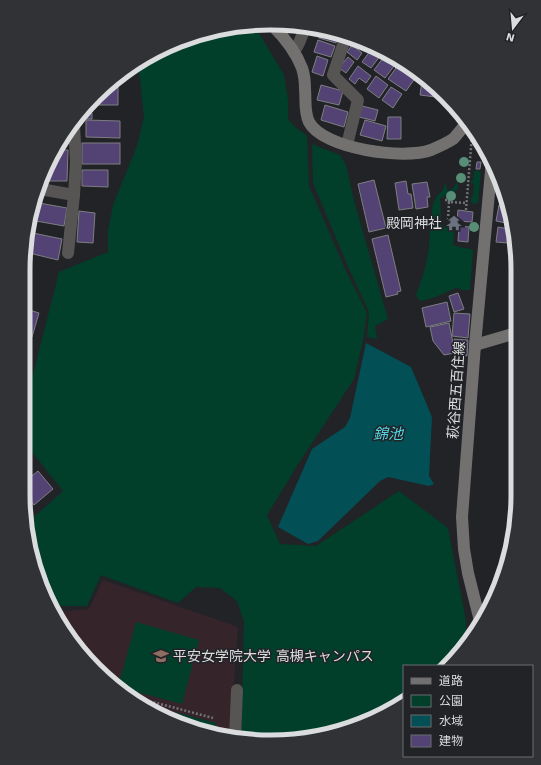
<svg xmlns="http://www.w3.org/2000/svg" width="541" height="765" font-family="'Work Sans','Noto Sans JP',sans-serif">
<style>
.education{fill:#36242b}
.green{fill:#013f2a}
.water{fill:#034f56}
.building{fill:#534374;stroke:#7e7e81}
.lines{fill:none;stroke-linecap:round;stroke-linejoin:round}
.path{stroke:#717375;stroke-width:2.5;stroke-dasharray:2 2;stroke-linecap:butt}
.street{stroke:#565554;stroke-width:12}
.secondary{stroke:#73716f;stroke-width:12}
.tree{fill:#588e77}
.labels{text-anchor:middle;dominant-baseline:central;stroke-width:3;stroke-linejoin:round;paint-order:stroke}
.poi-label{font-size:14px;fill:#dadcdd;stroke:#212326;text-anchor:end}
.street-label{font-size:14px;fill:#dadcdd;stroke:#212326}
.water-label{font-size:15px;font-style:italic;fill:#54d4e2;stroke:#212326}
.rim{fill:none;stroke:#dadcdd;stroke-width:5}
</style>
<rect width="100%" height="100%" fill="#212326"/>
<!-- education -->
<path class="education" d="M103,580l135,47 -8,111 -54,-15 -69,-42 -42,-49 -9,-20 33,-3z"/>
<!-- green -->
<g class="green">
<path d="M254,28l5,5 25,42 4,25v19l7,8 12,9 2,50 37,85 21,42 -4,28 -9,38 -57,87 -30,49 13,29 36,2 83,-55 49,37 18,93v18l-21,27h-41v34l-24,17 -77,23h-62l3,-118 -7,-21 -17,-13 -24,-1 -18,16 -77,-28 -14,31h-34l-22,-47 -4,-36 36,-32 -32,-40 -7,-24v-17l35,-138 49,-20v-21l5,-26 24,-59 7,-29 -4,-38 -3,-12 54,-31z"/>
<path d="M312,144l28,11 6,10 8,36 34,118 -13,7 2,13 -10,-2 2,-25 -20,-43 -36,-86z"/>
<path d="M474,171h7l-3,32 -5,1 -2,-3v-3l2,-2 1,-13h-3v-2h2z"/>
<path d="M458,182v7l-7,4 -7,2 -1,3h-3l1,17 -1,9 2,2 12,1c1,6 -1,11 -1,17 6,5 13,3 20,6l-3,40h-6l-8,-2 -23,10 -13,3 -4,-6c6,-16 11,-31 13,-48 1,-11 1,-23 3,-34 0,-4 1,-11 4,-15 4,-7 7,-4 9,-15h1l1,7 1,1 4,-2z"/>
<path d="M136,622l63,18 -17,64 -64,-17z"/>
<path d="M144,704l72,19 -3,10 -37,-10z"/>
</g>
<!-- water -->
<path class="water" d="M366,343l45,24 21,50 -3,59 5,8 -5,2 -41,-9 -8,4 -62,60 -10,3 -30,-17 34,-78 33,-22 5,-9z"/>
<!-- building -->
<g class="building">
<path d="M321,33l17,4 -2,6 -17,-5z"/>
<path d="M318,40l17,6 -4,11 -17,-5z"/>
<path d="M348,40l20,5 -4,6z"/>
<path d="M352,45l10,8 -5,7 -10,-8z"/>
<path d="M373,47l4,1 6,4 -12,16 -9,-6z"/>
<path d="M386,54l11,8 -12,16 -11,-8z"/>
<path d="M317,56l11,4 -5,16 -11,-4z"/>
<path d="M348,57l6,5 -8,11 -7,-5z"/>
<path d="M398,65l18,12 -10,14 -18,-12z"/>
<path d="M358,66l13,10 -5,7 -7,-5 -4,6 -6,-5z"/>
<path d="M376,76l12,9 -9,13 -12,-9z"/>
<path d="M422,81l22,17 -24,-3z"/>
<path d="M111,82h7v23h-27l16,-20z"/>
<path d="M321,85l22,6 -4,14 -22,-5z"/>
<path d="M391,87l11,7 -9,14 -11,-8z"/>
<path d="M325,105l23,7 -4,15 -23,-7z"/>
<path d="M362,106l16,4 -3,11 -16,-4z"/>
<path d="M84,113h8v6h-13z"/>
<path d="M388,117h13v22h-14z"/>
<path d="M86,120l34,1v17l-34,-1z"/>
<path d="M365,120l21,6 -4,15 -22,-6z"/>
<path d="M67,133v12h-9z"/>
<rect x="82" y="143" width="38" height="21"/>
<path d="M55,150h13l-1,31h-22v-4z"/>
<path d="M477,162h4l-1,7h-4z"/>
<path d="M82,170h26v17l-26,-1z"/>
<path d="M497,177l5,15 -6,-1z"/>
<path d="M374,180l12,48 -17,4 -11,-48z"/>
<path d="M406,181l2,13h3l2,14 -14,2 -4,-27z"/>
<path d="M427,182l3,15h-3l1,10 -12,2 -4,-25z"/>
<path d="M39,203l28,5 -3,18 -28,-5z"/>
<path d="M499,205l7,1 5,16v2l-15,-3z"/>
<path d="M33,209l2,1 -5,22 -2,-1v-9z"/>
<path d="M458,210l15,2 -1,10 -15,-1z"/>
<path d="M79,211l16,2 -2,30 -16,-1z"/>
<path d="M459,226l10,1 -1,15 -10,-1z"/>
<path d="M498,227l11,2 -1,14 -12,-1z"/>
<path d="M33,233l29,6 -4,21 -29,-7z"/>
<path d="M388,235l13,56 -4,1 1,2 -12,3 -14,-58z"/>
<path d="M458,293l6,16 -10,3 -5,-16z"/>
<path d="M447,302l4,19 -25,6 -4,-19z"/>
<path d="M26,309l13,4 -7,24 -6,-1z"/>
<path d="M454,313l16,1 -2,24 -16,-2z"/>
<path d="M449,323l6,30 -11,2 -11,-14 -3,-14z"/>
<path d="M454,339l14,1 -1,16 -9,-1z"/>
<path d="M26,344l4,1 -3,17 -2,-1z"/>
<path d="M38,471l15,18 -19,16 -11,-14v-8z"/>
<path d="M23,497l8,12 -6,4z"/>
</g>
<g class="lines">
<!-- path -->
<g class="path">
<path d="M445,200h4v2l17,1"/>
<path d="M466,210l6,-75"/>
<path d="M448,220l1,-18"/>
<path d="M134,697l79,21"/>
</g>
<!-- street -->
<g class="street">
<path d="M345,39l-12,36 25,25 -11,45"/>
<path d="M294,52l5,-9 6,-15"/>
<path d="M40,189l34,6 -6,58"/>
<path d="M74,195l2,-33 -2,-37"/>
<path d="M235,739l2,-49"/>
</g>
<!-- secondary -->
<g class="secondary">
<path d="M272,25c12,12 24,27 30,43 2,6 3,13 3,21 1,10 -1,23 4,33 14,27 95,38 122,28 7,-3 16,-7 22,-11 5,-5 9,-11 14,-16"/>
<path d="M475,345l41,-12"/>
<path d="M480,621l-12,-48 -4,-24 -2,-32 13,-172 17,-185"/>
</g>
</g>
<!-- trees -->
<g class="tree">
<circle cx="464" cy="162" r="5"/>
<circle cx="461" cy="178" r="5"/>
<circle cx="451" cy="196" r="5"/>
<circle cx="474" cy="227" r="5"/>
</g>
<!-- icons -->
<defs>
<symbol id="temple-bare" viewBox="-9 -9 18 18"><path d="M0-6L5-2H3V0L6.5 2.5H4V6H1.5V3h-3V6H-4V2.5H-6.5L-3 0V-2H-5Z" fill="#6b7280" stroke="#212326" stroke-width="2.5" paint-order="stroke"/></symbol>
<symbol id="university-bare" viewBox="-9 -9 18 18"><path d="M0-5L7-2L0 1L-7-2ZM-4 1L0 2.5L4 1V4Q0 6-4 4Z" fill="#8d6e63" stroke="#212326" stroke-width="2.5" paint-order="stroke"/></symbol>
</defs>
<g fill-rule="evenodd">
<use href="#temple-bare" x="443" y="212" width="22" height="22"/>
<use href="#university-bare" x="150" y="645" width="22" height="22"/>
</g>
<g class="labels">
<!-- poi labels -->
<g class="poi-label">
<text x="442" y="223">殿岡神社</text>
<text x="173" y="656" text-anchor="start">平安女学院大学 高槻キャンパス</text>
</g>
<!-- street labels -->
<g class="street-label">
<text transform="translate(456 390) rotate(-86)">萩谷西五百住線</text>
</g>
<!-- water labels -->
<g class="water-label">
<text x="388" y="434">錦池</text>
</g>
</g>
<!-- crop -->
<path d="M0 0H541V765H0ZM270 30H271A240 240 0 0 1 511 270V495A240 240 0 0 1 271 735H270A240 240 0 0 1 30 495V270A240 240 0 0 1 270 30Z" fill="#303235" fill-rule="evenodd"/>
<path class="rim" d="M270 30H271A240 240 0 0 1 511 270V495A240 240 0 0 1 271 735H270A240 240 0 0 1 30 495V270A240 240 0 0 1 270 30Z"/>
<!-- legend -->
<rect x="403" y="665" width="130" height="92" fill="#212326" stroke="#6b6d6f"/>
<rect x="411" y="678" width="20" height="6" fill="#73716f" stroke="#6b6d6f"/>
<text x="439" y="685" font-size="12" fill="#dadcdd">道路</text>
<rect x="411" y="695" width="20" height="12" fill="#013f2a" stroke="#6b6d6f"/>
<text x="439" y="705" font-size="12" fill="#dadcdd">公園</text>
<rect x="411" y="715" width="20" height="12" fill="#034f56" stroke="#6b6d6f"/>
<text x="439" y="725" font-size="12" fill="#dadcdd">水域</text>
<rect x="411" y="735" width="20" height="12" fill="#534374" stroke="#6b6d6f"/>
<text x="439" y="745" font-size="12" fill="#dadcdd">建物</text>
<!-- north arrow -->
<g transform="translate(513 28) rotate(196)" stroke="#212326" stroke-width="3" paint-order="stroke">
<path d="M0-3L7 15L0 10L-7 15Z" fill="#dadcdd"/>
<text y="-6" font-size="11" font-weight="bold" text-anchor="middle" fill="#dadcdd">N</text>
</g>
</svg>
